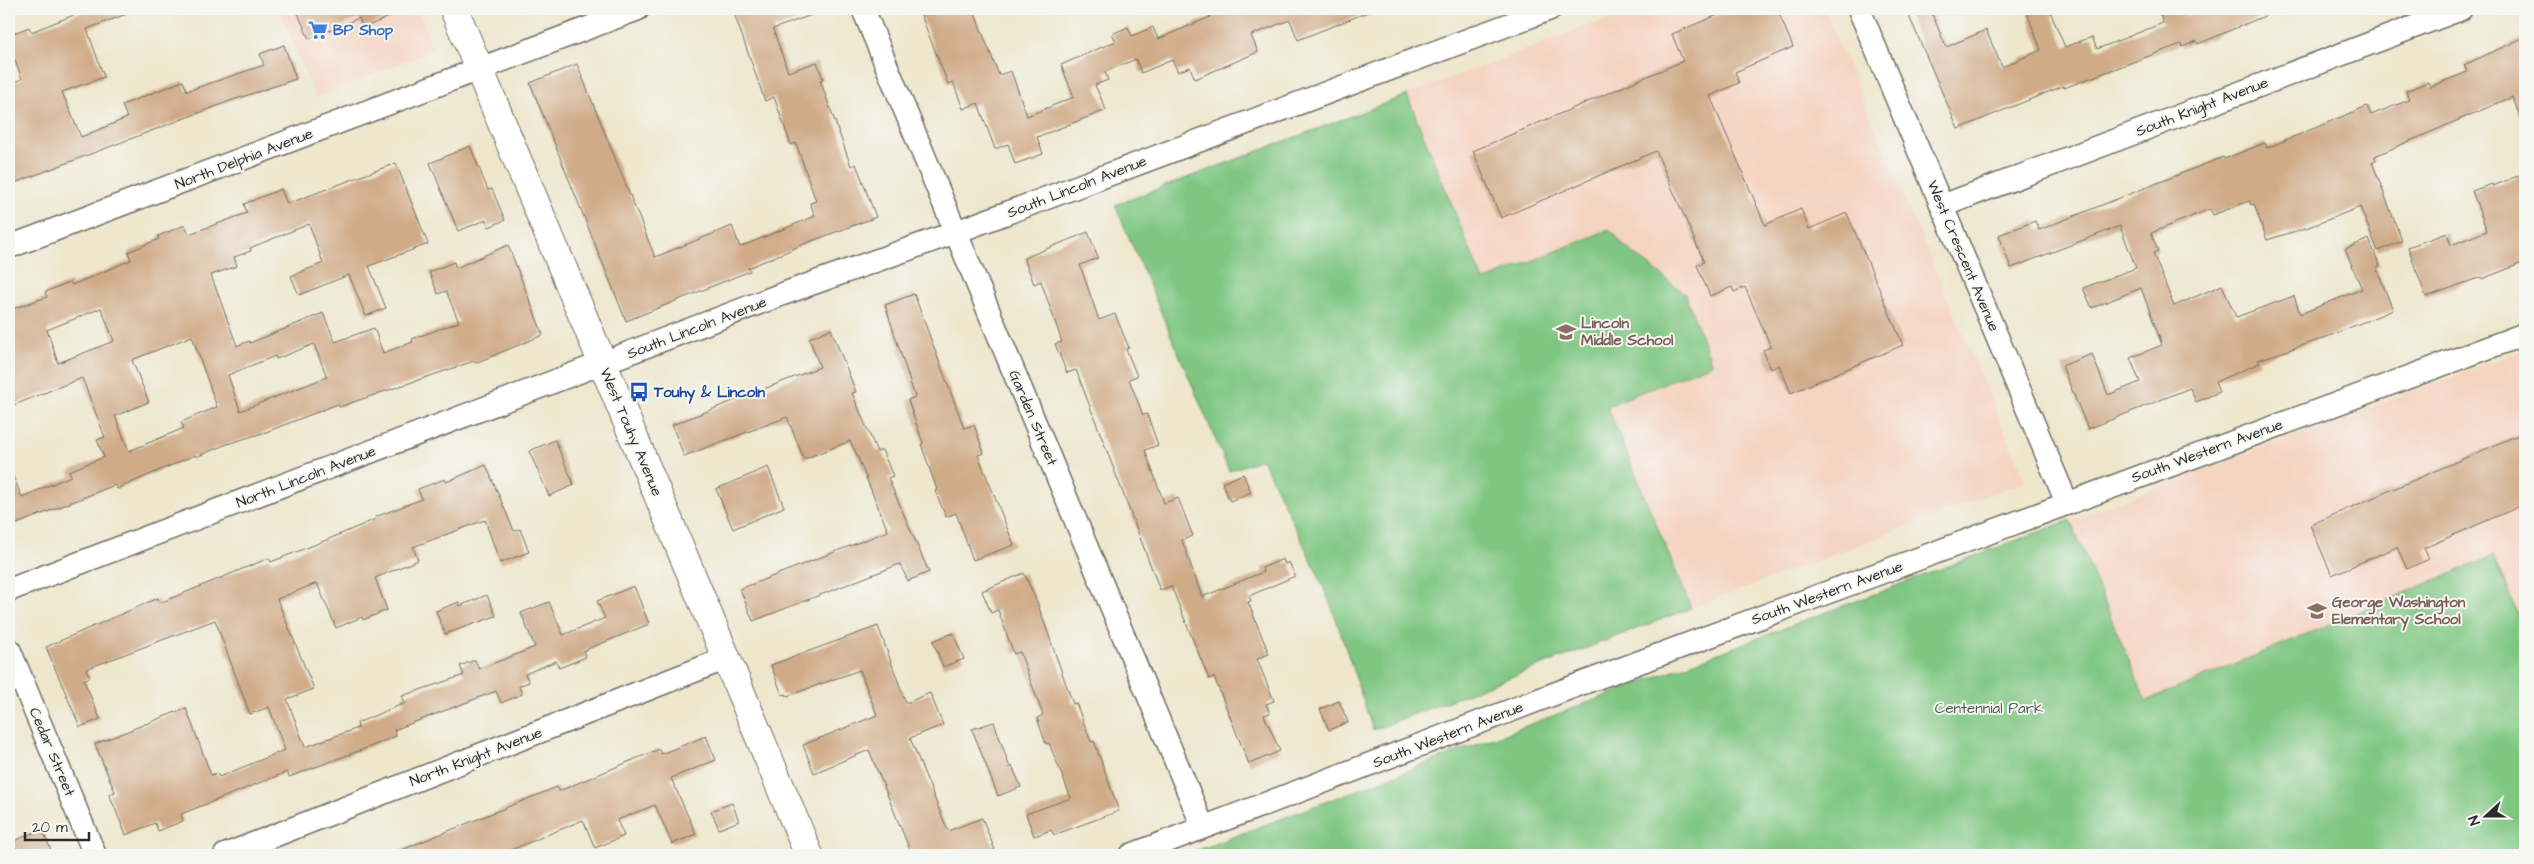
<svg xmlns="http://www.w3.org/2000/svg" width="2534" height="864" font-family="'Architects Daughter',sans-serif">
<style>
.built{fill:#f5d3c1}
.green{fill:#7ec681;stroke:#547856}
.building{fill:#d0ab88;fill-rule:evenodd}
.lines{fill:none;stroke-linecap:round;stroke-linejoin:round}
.minor-casing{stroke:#6f6d64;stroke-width:25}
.major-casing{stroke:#6f6d64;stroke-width:30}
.minor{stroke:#fff;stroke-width:22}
.major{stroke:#fff;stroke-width:28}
.labels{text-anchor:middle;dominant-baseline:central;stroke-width:4;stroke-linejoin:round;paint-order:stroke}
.shop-label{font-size:15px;font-weight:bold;fill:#366cbe;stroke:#f6f6f2;text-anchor:start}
.street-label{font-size:15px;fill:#2b2b2b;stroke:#f6f6f2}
.education-label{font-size:15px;font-weight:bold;fill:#785e54;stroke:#f6f6f2;text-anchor:start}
.transit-label{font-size:15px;font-weight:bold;fill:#164399;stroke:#f6f6f2;text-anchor:start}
.park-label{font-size:15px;fill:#445a45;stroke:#f6f6f2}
</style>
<rect width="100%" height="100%" fill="#f6f6f2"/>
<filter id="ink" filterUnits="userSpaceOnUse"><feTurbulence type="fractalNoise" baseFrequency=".02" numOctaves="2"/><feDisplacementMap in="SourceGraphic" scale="10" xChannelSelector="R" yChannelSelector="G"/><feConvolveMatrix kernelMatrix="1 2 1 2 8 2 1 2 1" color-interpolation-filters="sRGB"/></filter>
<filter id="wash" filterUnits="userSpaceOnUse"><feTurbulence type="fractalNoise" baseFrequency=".0096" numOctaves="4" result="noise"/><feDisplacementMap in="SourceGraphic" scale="20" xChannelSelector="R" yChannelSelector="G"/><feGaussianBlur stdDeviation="1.12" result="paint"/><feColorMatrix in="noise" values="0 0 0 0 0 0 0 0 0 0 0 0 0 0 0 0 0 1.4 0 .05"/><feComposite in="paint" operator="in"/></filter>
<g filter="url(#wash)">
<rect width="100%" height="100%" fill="#eee7cd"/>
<!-- built -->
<g class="built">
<path d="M279,9h138l17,41 -118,48z"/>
<path d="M1634,9h190l202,472 -653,249 -38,-114 -18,-44 -55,-113 -33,12 -114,-266z"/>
<path d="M2525,349v506h-314l-141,-335z"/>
</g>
<!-- green -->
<g class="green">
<path d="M1407,95l76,186 127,-52 13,16 62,49 27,70 -105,42 84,202 -318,122 -38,-114 -18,-44 -55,-113 -33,12 -114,-266z"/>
<path d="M2070,520l76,181 347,-145 32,76v223h-1340z"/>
</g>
<g id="blocks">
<!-- building -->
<g class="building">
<path d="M89,9l48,1 -50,19 17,48 -42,15 19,45 46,-19 -5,-13 61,-24 4,10 77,-26 -4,-11 24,-9 12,34 -66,22 -221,84v-101l13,-5 -13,-34v-10l20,-8 2,5z"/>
<path d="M296,9h112l-45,19 -4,-10 -50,21z"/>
<path d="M746,9h76v2l-49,18 15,43 29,-10 6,17 -3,1 31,86 5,-2 20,53 -67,25 -61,26 2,3 -124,50 -96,-238 47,-19 78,193 77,-31 8,21 75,-31 -5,-13 6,-2 -20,-58 -5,2 -17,-48 -9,4 -31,-88z"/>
<path d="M938,9h35l26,66 12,-4 16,45 47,-19 -13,-32 55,-24 -4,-7 16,-7 4,9 21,-9 5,12 52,-22 -3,-8 166,1 -75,30 -8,-20 -39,15 7,17 -63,27 -5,-12 -12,5 -6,-12 -31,13 -5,-14 -31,13 3,8 -13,5 11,25 -69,27 6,17 -28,10 -7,-20 -13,5 -17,-46 -15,6 -10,-27 -5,2 -27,-69z"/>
<path d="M1732,9h45l16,38 -58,25 4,11 -29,13 55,129 36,-16 8,20 38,-16 56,132 -112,48 -12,-28 -8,4 -8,-19 8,-3 -26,-60 -11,5 -2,-5 -22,9 -13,-31 7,-3 -48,-111 -155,67 -28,-67 210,-90 -11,-27z"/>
<path d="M1906,9h24l16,38 40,-17 16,37 39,-17 -14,-37 10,-4h12l16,38 27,-10 5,12 66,-26 -5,-14h23l3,7 20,-7h77l-83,35 -1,-3 -15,6 -1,-3 -117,44 -1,-2 -105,43z"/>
<path d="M2525,37v90l-13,-30 -137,59 1,4 -4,2 30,79 -24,10 -18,-44 -48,19 -45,14 -13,-36 -3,1 -2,-4 -36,14 -3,-6 -59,24 7,18 -5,2 21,53 48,-21 14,32 58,-21 6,18 62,-25 -17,-40 24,-10 11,27 -4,1 17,43 -74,30 -61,20 2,3 -45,19 4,10 -23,10 -6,-14 -102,41 -26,-63 30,-12 16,41 32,-13 -10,-24 32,-13 -21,-57 -49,20 -9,-20 53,-20 -16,-42 -109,42 -12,-33 36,-14 4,9 184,-73 1,2 41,-16 2,5 100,-42 4,9 38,-15 -3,-9 22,-9 2,5 37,-15 -3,-7z"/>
<path d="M470,146l18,44 4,-1 13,31 -16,7 -3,-7 -28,11 -28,-68z"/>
<path d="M396,163l32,81 -59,22 17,42 -20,8 -17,-41 -50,20 -8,-19 32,-13 -14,-39 -59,24 1,3 -17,6 3,9 -26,9 26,71 12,-5 1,2 73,-30 12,29 39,-14 9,25 30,-11 -1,-3 47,-17 -13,-31 -8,3 -9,-22 25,-10 2,6 52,-23 35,90 -68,28 -1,-2 -135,46 -1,-3 -72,28 -39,12 -31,13 -1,-2 -78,34 -2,-4 -106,42v-60l13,30 49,-21 -2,-5 35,-14 -7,-17 8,-3 -23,-59 -73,29v-97l38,-13 -2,-5 25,-10 2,3 59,-25 -3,-8 31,-13 -1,-3 27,-11 4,9 58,-21 -3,-9 37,-15 6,15zM101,308l13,33 -56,22 -11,-33zM192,336l25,71 -36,15 3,6 -55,23 -14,-35 34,-14 -17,-42zM314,344l13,33 -87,34 -12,-36 47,-19 1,3z"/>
<path d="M2525,173v89l-43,17 -1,-2 -55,20 -18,-50 39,-14 4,12 36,-14 -15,-40 20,-7 1,2z"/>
<path d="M1088,232l10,26 -18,7 19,55 16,-6 14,34 -3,1 11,27 -8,3 14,36 4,-1 11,31 -13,5 19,53 14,-5 15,38 -11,4 20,57 61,-25 -1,-4 21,-9 2,5 4,-2 6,14 -46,20 2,5 -3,1 21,52 -12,5 17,42 -8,3 4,9 -6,2 16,36 -31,13 -35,-87 -5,2 -38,-93 -11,4 -84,-220 -9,3 -12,-29 7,-2 -21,-61 -7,3 -10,-26z"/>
<path d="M914,294l50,134 10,-3 10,28 -6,2 36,90 -41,15 -17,-47 -10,4 -11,-26 2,-1 -16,-46 2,-1 -15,-43 7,-3 -30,-92z"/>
<path d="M831,329l25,63 -4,1 25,59 5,-2 11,26 -5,2 41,94 -21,9 -8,-17 -147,57 -13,-32 148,-58 -32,-78 -6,-12 -46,18 -17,-42 -103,39 -12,-31 148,-58 -11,-29z"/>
<path d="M2525,432v72l-101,44 5,11 -22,10 -10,-22 -65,28 -22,-50z"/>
<path d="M555,440l19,45 -25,11 -20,-45z"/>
<path d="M486,465l28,66 6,-2 9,23 -29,11 -15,-43 -72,27 5,13 -43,18 12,32 -24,10 -1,-3 -26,11 -19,-45 -40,16 37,90 -27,10 18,48 53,-19 -1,-5 48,-20 -3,-7 62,-21 -4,-9 15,-6 4,9 56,-22 -14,-34 28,-11 14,33 42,-17 -8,-17 37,-15 15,38 -66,27 3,6 -27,11 -3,-7 -31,13 4,8 -10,4 3,8 -21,9 -5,-12 -102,39 2,6 -24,10 -83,31 -2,-5 -106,42 2,7 -25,10 -3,-8 -29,12 -17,-41 6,-2 -20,-48 91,-36 25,67 6,-2 2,4 66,-27 -16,-43 -19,7 -35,-94 -129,49 4,8 -6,3 16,39 -20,8 -34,-80 112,-49 2,5 109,-45 2,4 53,-21 52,-22 -1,-2 47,-18 -4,-10 27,-10 1,3z"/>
<path d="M768,467l16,40 -51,22 -17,-40z"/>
<path d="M1243,474l8,18 -21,9 -8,-18z"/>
<path d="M1024,573l13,29 36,102 3,-1 15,39 3,-1 25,70 -65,24 -3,-5 -17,6 -8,-22 45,-16 -22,-55 -3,1 -9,-26 6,-3 -23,-63 -6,2 -16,-44 -7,3 -9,-22z"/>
<path d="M487,595l9,21 -51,18 -9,-23 23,-9 1,4z"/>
<path d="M878,626l28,77 24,-10 13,32 -33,13 38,93 34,-13 13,32 -13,5h-70l-43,-105 -55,23 -11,-28 74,-30 -17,-45 -73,26 -1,-2 -4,1 -11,-30z"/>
<path d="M953,633l11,26 -21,8 -10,-26z"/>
<path d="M1339,701l9,21 -19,8 -9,-21z"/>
<path d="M994,722l16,46 2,-2 9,21 -23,9 -26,-67z"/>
<path d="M706,736l10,24 -45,18 25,56 -24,10 -17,-39 -38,15 7,16 -29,12 -12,-28 -84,35h-110l168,-68 2,4 100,-42 2,5z"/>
<path d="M732,803l7,18 -20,8 -8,-18z"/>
<path d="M42,829l11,26h-44v-12z"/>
</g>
</g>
</g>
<g filter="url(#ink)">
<use href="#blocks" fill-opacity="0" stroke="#6f6d64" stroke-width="1"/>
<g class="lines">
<defs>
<g id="minor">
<path d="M863,9l340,818"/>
<path d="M1859,9l208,494"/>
<path d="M1942,206l519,-197"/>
<path d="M9,247l629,-238"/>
<path d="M9,590l771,-295 176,-63 594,-223"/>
<path d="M9,649l86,206"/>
<path d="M225,855l502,-197"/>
<path d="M1131,855l444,-169 950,-352"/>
</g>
<path id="major" d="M454,9l355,846"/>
</defs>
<!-- minor casing -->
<use href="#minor" class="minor-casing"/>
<!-- major casing -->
<use href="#major" class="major-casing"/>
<!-- minor -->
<use href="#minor" class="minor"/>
<!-- major -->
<use href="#major" class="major"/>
</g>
</g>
<!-- icons -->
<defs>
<symbol id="supermarket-bare" viewBox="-9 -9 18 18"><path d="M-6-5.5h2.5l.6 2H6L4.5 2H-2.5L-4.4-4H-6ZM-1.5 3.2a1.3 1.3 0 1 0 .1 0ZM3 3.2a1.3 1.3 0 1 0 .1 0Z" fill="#3f7fe0" stroke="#f6f6f2" stroke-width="2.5" paint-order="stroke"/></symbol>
<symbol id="school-bare" viewBox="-9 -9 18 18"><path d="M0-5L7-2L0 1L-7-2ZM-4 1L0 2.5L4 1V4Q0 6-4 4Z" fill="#8d6e63" stroke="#f6f6f2" stroke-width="2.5" paint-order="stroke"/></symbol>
<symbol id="bus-bare" viewBox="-9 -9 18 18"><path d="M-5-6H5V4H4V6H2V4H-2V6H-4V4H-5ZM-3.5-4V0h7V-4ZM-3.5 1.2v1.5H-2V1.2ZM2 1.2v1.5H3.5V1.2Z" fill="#1a4fb4" stroke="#f6f6f2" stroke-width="2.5" paint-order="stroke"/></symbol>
</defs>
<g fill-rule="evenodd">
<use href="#supermarket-bare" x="304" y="16" width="28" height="28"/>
<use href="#school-bare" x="1552" y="318" width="28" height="28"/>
<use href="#bus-bare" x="625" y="378" width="28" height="28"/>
<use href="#school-bare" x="2303" y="597" width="28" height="28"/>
</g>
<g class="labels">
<!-- shop labels -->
<g class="shop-label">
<text x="333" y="30">BP Shop</text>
</g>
<!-- street labels -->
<g class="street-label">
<text transform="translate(2202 107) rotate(-21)">South Knight Avenue</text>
<text transform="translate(244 159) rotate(-21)">North Delphia Avenue</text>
<text transform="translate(1077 187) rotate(-21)">South Lincoln Avenue</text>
<text transform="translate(1963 256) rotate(67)">West Crescent Avenue</text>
<text transform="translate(697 328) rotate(-21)">South Lincoln Avenue</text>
<text transform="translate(1033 418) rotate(67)">Garden Street</text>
<text transform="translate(631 432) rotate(67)">West Touhy Avenue</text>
<text transform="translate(2207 451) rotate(-20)">South Western Avenue</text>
<text transform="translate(306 477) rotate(-21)">North Lincoln Avenue</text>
<text transform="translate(1827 593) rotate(-20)">South Western Avenue</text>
<text transform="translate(1448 735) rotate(-21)">South Western Avenue</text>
<text transform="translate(52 752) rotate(67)">Cedar Street</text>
<text transform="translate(476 757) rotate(-21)">North Knight Avenue</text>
</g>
<!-- education labels -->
<g class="education-label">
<text x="1581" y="323">Lincoln<tspan x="1581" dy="17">Middle School</tspan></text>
<text x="2332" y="602">George Washington<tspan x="2332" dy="17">Elementary School</tspan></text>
</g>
<!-- transit labels -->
<g class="transit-label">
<text x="654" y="392">Touhy &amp; Lincoln</text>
</g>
<!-- park labels -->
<g class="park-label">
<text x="1989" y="708">Centennial Park</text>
</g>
</g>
<!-- margin -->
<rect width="2534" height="864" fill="none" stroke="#f6f6f2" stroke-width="30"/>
<!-- north arrow -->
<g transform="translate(2486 816) rotate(249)" stroke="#f6f6f2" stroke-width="4" paint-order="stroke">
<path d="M0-4L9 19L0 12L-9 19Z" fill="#2b2b2b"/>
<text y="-8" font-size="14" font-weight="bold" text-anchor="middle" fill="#2b2b2b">N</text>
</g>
<!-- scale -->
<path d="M25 832v8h64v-8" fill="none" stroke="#2b2b2b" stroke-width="2.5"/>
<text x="32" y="832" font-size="15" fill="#2b2b2b" stroke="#f6f6f2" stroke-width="4" paint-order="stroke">20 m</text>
</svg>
